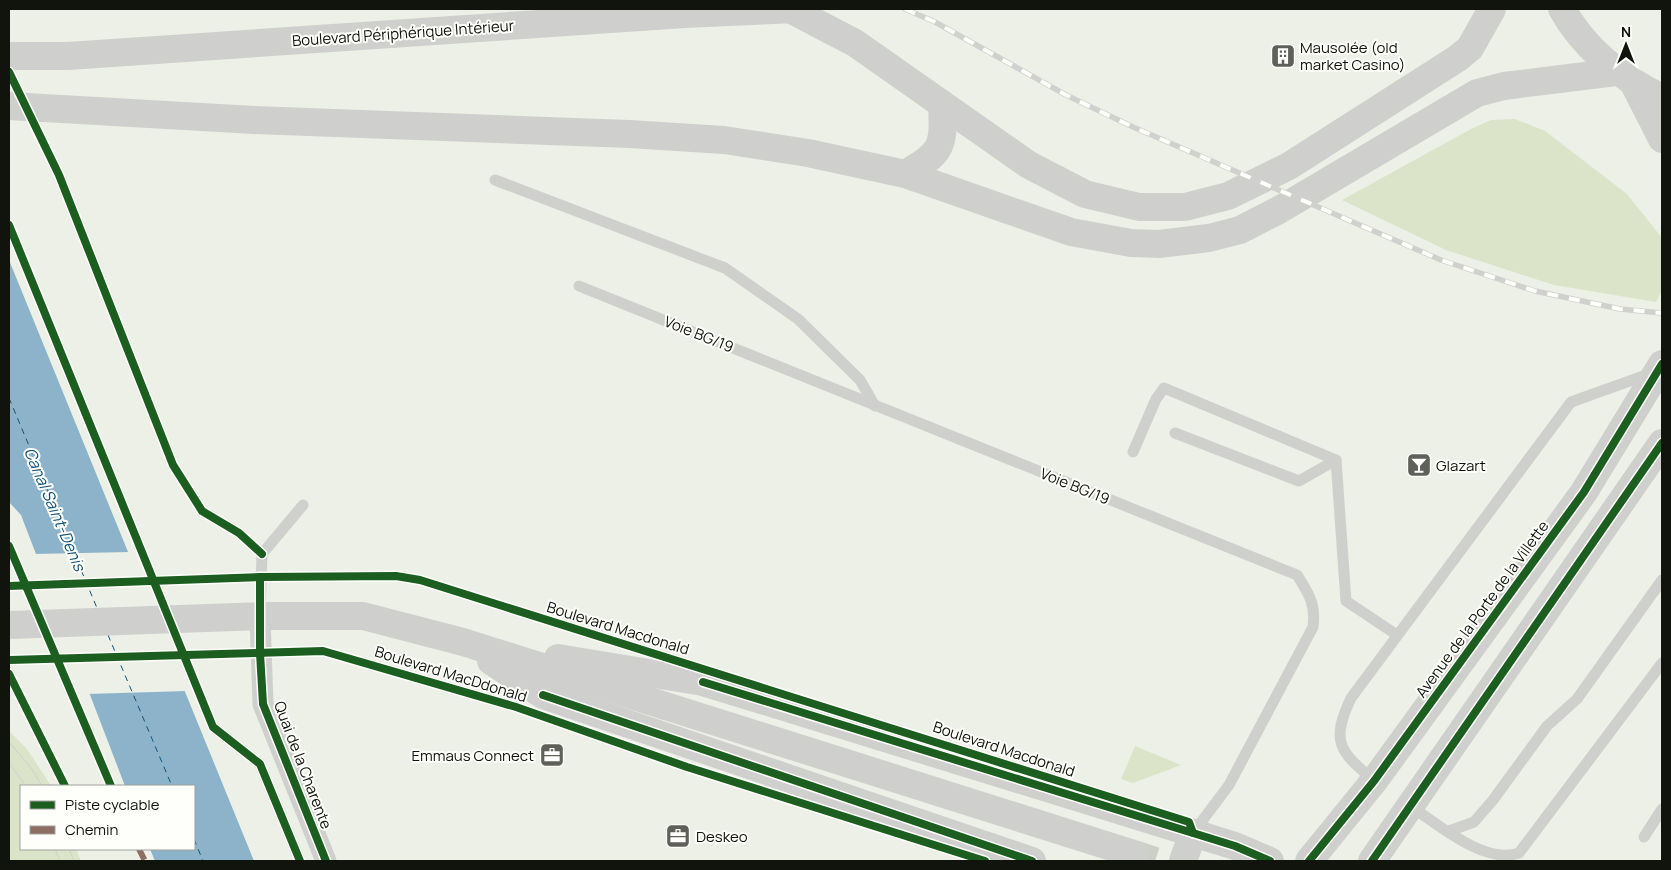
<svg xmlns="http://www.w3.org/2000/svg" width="1671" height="870" font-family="Manrope,sans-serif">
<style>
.green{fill:#dbe3c8}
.water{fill:#8cb3ca}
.pier{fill:#edf0e6}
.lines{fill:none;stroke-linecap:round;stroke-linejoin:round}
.ferry{stroke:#135379;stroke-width:1;stroke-dasharray:6 5;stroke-linecap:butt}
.primary-tunnel{stroke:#cccfc5;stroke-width:28;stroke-dasharray:28 14;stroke-linecap:butt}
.lane{stroke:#cfd0ce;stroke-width:11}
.street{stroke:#cfd0ce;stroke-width:21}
.primary{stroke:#cfd0ce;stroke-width:28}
.highway{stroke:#cfd0ce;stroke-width:28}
.tram{stroke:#d0d1ce;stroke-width:1}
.rail-casing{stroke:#d0d1ce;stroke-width:5.5}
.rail{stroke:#fefffb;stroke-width:4;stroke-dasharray:11;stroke-linecap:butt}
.quiet{stroke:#8d6e63;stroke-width:6;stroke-dasharray:12 6;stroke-linecap:butt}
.cycleway-casing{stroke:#fefffb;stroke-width:11}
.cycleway{stroke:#1b5e20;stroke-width:8}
.labels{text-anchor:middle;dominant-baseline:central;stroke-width:4;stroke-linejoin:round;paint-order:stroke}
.street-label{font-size:15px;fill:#11130d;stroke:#fefffb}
.poi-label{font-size:15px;fill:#11130d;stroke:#fefffb;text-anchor:start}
.water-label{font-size:16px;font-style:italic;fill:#135379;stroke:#fefffb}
</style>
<rect width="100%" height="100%" fill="#edf0e6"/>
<!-- green -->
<g class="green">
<path d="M1515,119l30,12 82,63 35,44v52l-6,12 -102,-17 -108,-35 -104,-50 129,-71 20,-9z"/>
<path d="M9,731l18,18 24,37h-30v63h55l5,12h-72z"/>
<path d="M1135,746l46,19 -48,18 -12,-4z"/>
</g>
<!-- water -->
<path class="water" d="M9,260l245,601h-99l-5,-12h44v-63h-69l-104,-271 -12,-13z"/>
<!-- pier -->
<path class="pier" d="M130,552l57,139 -100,3 -54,-140z"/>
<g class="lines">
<!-- ferry -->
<g class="ferry">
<path d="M9,398l88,210"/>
<path d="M108,635l64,151"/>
<path d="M194,839l9,22"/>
</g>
<!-- primary-tunnel -->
<path class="primary-tunnel" d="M1134,854l21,7"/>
<!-- lane -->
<g class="lane">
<path d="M495,180l230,88 73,51 62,61 15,26"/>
<path d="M579,286l718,289c12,19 19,29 16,52l-84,158 -36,48"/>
<path d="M1175,433l124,48 37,-21"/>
<path d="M1133,452l23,-53 8,-11 172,72 10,141 51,34"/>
<path d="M260,616l2,-62 41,-49"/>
<path d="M213,727l47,37 40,97"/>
<path d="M1374,781c-34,-30 -44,-38 -23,-83l220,-296 81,-29"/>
<path d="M1410,806c28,18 74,59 109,47l143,-190"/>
<path d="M1449,831l25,-9 19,-22 54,-74 30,-27 85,-119"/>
<path d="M1644,837l18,-28"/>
</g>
<!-- street -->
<path class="street" d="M260,616l3,88 63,157"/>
<!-- primary -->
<g class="primary">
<path d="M1562,9c23,41 58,68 100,89"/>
<path d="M1634,84l28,55"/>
<path d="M9,625l251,-9h103l100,26 671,212"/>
<path d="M558,658l145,24 490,151 42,13 35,15"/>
<path d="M491,661l52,34 489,166"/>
<path d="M1183,861l10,-28"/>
<path d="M1309,861l65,-80 210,-289 78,-128"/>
<path d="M1372,861l290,-418"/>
</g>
<!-- highway -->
<g class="highway">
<path d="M790,9l65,34 174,122 56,29 54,13h46l43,-11 61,-30 169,-108 12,-10 22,-39"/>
<path d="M9,56h59l617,-42 113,-5"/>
<path d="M9,106l245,14 375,14 95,6 84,13 97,21 166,58 60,11 28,1 50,-6 31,-8 39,-20 198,-117 27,-7 112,-14"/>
<path d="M905,174c38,-22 39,-27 37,-70"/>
</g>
<!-- tram -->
<g class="tram">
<path d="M9,742l23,27 10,17"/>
<path d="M9,763l17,23"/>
<path d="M55,849l5,12"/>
<path d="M69,849l5,12"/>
</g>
<defs>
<path id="rail" d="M905,9l30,13 131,73 67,32 308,133 94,31 85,18 42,4"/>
</defs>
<!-- rail casing -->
<use href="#rail" class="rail-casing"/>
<!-- rail -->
<use href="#rail" class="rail"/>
<!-- quiet -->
<path class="quiet" d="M139,849l6,12"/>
<defs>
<g id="cycleway">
<path d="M9,72l50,103 114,290 29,46 37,22 23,21"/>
<path d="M9,225l204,502 47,37 40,97"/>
<path d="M9,546l102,240"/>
<path d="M260,577v76l3,51 63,157"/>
<path d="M9,586l251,-9 136,-1 24,4 769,242 4,11"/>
<path d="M9,660l314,-9 193,56 171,60 298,94"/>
<path d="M9,674l56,112"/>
<path d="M703,682l490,151 42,13 35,15"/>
<path d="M543,695l489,166"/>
<path d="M1309,861l65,-80 210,-289 78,-128"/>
<path d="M1372,861l290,-418"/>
</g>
</defs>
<!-- cycleway casing -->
<use href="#cycleway" class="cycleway-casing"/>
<!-- cycleway -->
<use href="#cycleway" class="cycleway"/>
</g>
<!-- icons -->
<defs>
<symbol id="building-square" viewBox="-11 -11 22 22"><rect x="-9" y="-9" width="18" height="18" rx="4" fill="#5e6059" stroke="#fefffb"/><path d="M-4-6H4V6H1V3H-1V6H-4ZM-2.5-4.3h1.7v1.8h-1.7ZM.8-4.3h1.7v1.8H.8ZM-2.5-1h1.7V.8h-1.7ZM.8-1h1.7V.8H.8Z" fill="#fff"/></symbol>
<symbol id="bar-square" viewBox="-11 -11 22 22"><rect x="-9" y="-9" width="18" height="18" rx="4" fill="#5e6059" stroke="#fefffb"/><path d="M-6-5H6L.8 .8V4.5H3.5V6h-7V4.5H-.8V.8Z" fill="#fff"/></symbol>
<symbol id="office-square" viewBox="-11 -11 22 22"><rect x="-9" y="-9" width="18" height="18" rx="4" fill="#5e6059" stroke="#fefffb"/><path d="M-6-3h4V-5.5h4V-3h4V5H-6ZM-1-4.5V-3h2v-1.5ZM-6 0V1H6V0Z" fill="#fff"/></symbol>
</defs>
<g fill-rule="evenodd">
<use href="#building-square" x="1269" y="42" width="28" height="28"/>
<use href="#bar-square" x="1405" y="451" width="28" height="28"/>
<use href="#office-square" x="538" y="741" width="28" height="28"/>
<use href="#office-square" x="664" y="822" width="28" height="28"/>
</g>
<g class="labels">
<!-- street labels -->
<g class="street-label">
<text transform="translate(403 33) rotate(-4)">Boulevard Périphérique Intérieur</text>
<text transform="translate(699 334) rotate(22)">Voie BG/19</text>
<text transform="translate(1075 486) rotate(22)">Voie BG/19</text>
<text transform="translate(1482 609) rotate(-54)">Avenue de la Porte de la Villette</text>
<text transform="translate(618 628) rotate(17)">Boulevard Macdonald</text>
<text transform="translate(451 674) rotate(17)">Boulevard MacDdonald</text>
<text transform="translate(1004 749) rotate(18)">Boulevard Macdonald</text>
<text transform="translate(303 765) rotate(69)">Quai de la Charente</text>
</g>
<!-- poi labels -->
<g class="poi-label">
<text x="1300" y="47">Mausolée (old<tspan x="1300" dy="17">market Casino)</tspan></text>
<text x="1436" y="465">Glazart</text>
<text x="534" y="755" text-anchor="end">Emmaus Connect</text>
<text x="696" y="836">Deskeo</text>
</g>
<!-- water labels -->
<g class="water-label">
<text transform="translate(55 509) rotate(67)">Canal Saint-Denis</text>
</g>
</g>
<!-- border -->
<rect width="1671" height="870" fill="none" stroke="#11130d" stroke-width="20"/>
<!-- legend -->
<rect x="20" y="785" width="175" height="65" fill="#fefffb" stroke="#9fa19c"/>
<rect x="30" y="801" width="25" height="8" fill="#1b5e20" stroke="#9fa19c"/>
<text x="65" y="810" font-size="15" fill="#11130d">Piste cyclable</text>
<rect x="30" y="826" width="25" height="8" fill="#8d6e63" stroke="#9fa19c"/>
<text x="65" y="835" font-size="15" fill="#11130d">Chemin</text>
<!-- north arrow -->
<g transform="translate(1626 45)" stroke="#fefffb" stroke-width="4" paint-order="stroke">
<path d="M0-4L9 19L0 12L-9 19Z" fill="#11130d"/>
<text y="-8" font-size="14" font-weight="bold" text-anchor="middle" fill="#11130d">N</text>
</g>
</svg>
